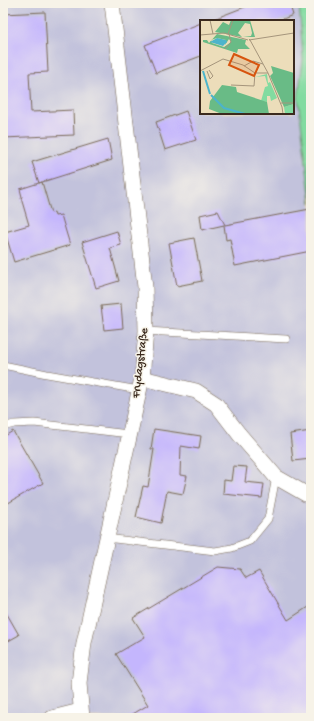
<svg xmlns="http://www.w3.org/2000/svg" width="314" height="721" font-family="'Gochi Hand',sans-serif">
<style>
.industrial{fill:#c2c2dc;fill-rule:evenodd}
.green{fill:#82dba0;stroke:#5e825f}
.building{fill:#c4b6fd}
.lines{fill:none;stroke-linecap:round;stroke-linejoin:round}
.service-casing{stroke:#796955;stroke-width:8}
.minor-casing{stroke:#796955;stroke-width:16}
.service{stroke:#fff;stroke-width:7}
.minor{stroke:#fff;stroke-width:15}
.labels{text-anchor:middle;dominant-baseline:central;stroke-width:3;stroke-linejoin:round;paint-order:stroke}
.street-label{font-size:12px;fill:#3b2a1e;stroke:#f7f3e8}
.inset-river{fill:none;stroke:#4cb4cb;stroke-width:2}
.inset-road{fill:none;stroke:#a5957c;stroke-width:1}
.view{fill:#d7540e;fill-opacity:0.15;stroke:#d7540e;stroke-width:2}
.inset-edge{fill:none;stroke:#3b2a1e;stroke-width:2}
</style>
<rect width="100%" height="100%" fill="#f7f3e8"/>
<filter id="ink" filterUnits="userSpaceOnUse"><feTurbulence type="fractalNoise" baseFrequency=".025" numOctaves="2"/><feDisplacementMap in="SourceGraphic" scale="8" xChannelSelector="R" yChannelSelector="G"/><feConvolveMatrix kernelMatrix="1 2 1 2 8 2 1 2 1" color-interpolation-filters="sRGB"/></filter>
<filter id="wash" filterUnits="userSpaceOnUse"><feTurbulence type="fractalNoise" baseFrequency=".012" numOctaves="4" result="noise"/><feDisplacementMap in="SourceGraphic" scale="16" xChannelSelector="R" yChannelSelector="G"/><feGaussianBlur stdDeviation="0.9" result="paint"/><feColorMatrix in="noise" values="0 0 0 0 0 0 0 0 0 0 0 0 0 0 0 0 0 1.4 0 .05"/><feComposite in="paint" operator="in"/></filter>
<g filter="url(#wash)">
<rect width="100%" height="100%" fill="#ecddba"/>
<!-- industrial -->
<path class="industrial" d="M3,3h296l4,57 -5,38 13,105v515h-308zM201,21h92v92h-92z"/>
<!-- green -->
<path class="green" d="M299,3h12v200l-13,-105 5,-38z"/>
<g id="blocks">
<!-- building -->
<g class="building">
<path d="M255,3h34l4,12 -15,6h-67v-1z"/>
<path d="M45,12l3,60 -19,1 2,39 42,-2 1,25 -71,3v-124z"/>
<path d="M201,23v33l-45,17 -11,-28z"/>
<path d="M186,111l10,29 -31,10 -9,-28z"/>
<path d="M108,139l4,21 -73,23 -7,-21z"/>
<path d="M42,182l9,31 3,-1 1,4 6,-1 9,30 -56,17 -9,-30 24,-7 -8,-27 1,-1 -2,-8z"/>
<path d="M310,209l1,42 -76,15 -5,-27 -4,1 -2,-15 -22,5 -2,-15 18,-4 7,14z"/>
<path d="M117,231l4,14 -11,3 9,33 -23,7 -14,-46z"/>
<path d="M194,238l8,43 -25,5 -8,-43z"/>
<path d="M121,304l2,24 -19,2 -3,-24z"/>
<path d="M154,429l47,7 -2,13 -18,-3 -1,29 7,1 -4,18 -16,-3 -6,32 -25,-6 7,-31 5,1 6,-38h-3z"/>
<path d="M13,431l30,52 -40,23v-69z"/>
<path d="M311,431v28l-18,2 -3,-27z"/>
<path d="M233,466l14,1 -2,15 19,2 -2,14 -39,-4 1,-14 7,1z"/>
<path d="M218,567l22,2 6,9 13,-7 29,49 23,-15v113h-185l22,-13 -32,-51 29,-17 -12,-19z"/>
<path d="M3,607l16,28 -16,9z"/>
</g>
</g>
</g>
<g filter="url(#ink)">
<use href="#blocks" fill-opacity="0" stroke="#796955" stroke-width="1"/>
<g class="lines">
<defs>
<g id="service">
<path d="M146,331l140,8"/>
<path d="M3,365l44,9 92,16"/>
<path d="M3,427l11,-3 20,-1 95,11"/>
<path d="M106,538l109,13 17,-3 18,-7 18,-22 8,-42"/>
</g>
<g id="minor">
<path d="M142,378l54,13 20,13 23,30 37,43 35,20"/>
<path d="M52,718l28,-7"/>
<path d="M82,718l-3,-35 5,-40 58,-265 4,-47 -1,-44 -33,-284"/>
</g>
</defs>
<!-- service casing -->
<use href="#service" class="service-casing"/>
<!-- minor casing -->
<use href="#minor" class="minor-casing"/>
<!-- service -->
<use href="#service" class="service"/>
<!-- minor -->
<use href="#minor" class="minor"/>
</g>
</g>
<g class="labels">
<!-- street labels -->
<g class="street-label">
<text transform="translate(141 363) rotate(-83)">Frydagstraße</text>
</g>
</g>
<!-- overview -->
<g transform="translate(200 20)">
<rect width="94" height="94" fill="#ecddba"/>
<path d="M67,54l1,9 2,-1 7,16 -6,3 -1,-5h-3v6l-6,-1 4,-14 3,-1 -3,-10 -10,1zM94,84v10h-9l-1,-7z" fill="#82dba0"/>
<path d="M31,0h19l5,17h-12l8,-1 1,-3 -2,-9 -5,-1 -7,10 4,4 -27,-5 8,-10 6,3zM17,14l29,6 -1,4 5,5h-12l-1,4 -34,-11v-2h4l2,3zM17,18l9,2 -1,5 4,-6 2,3 -7,5 -12,-4 -1,-3zM71,46l23,7v31l-10,3 -14,-31 3,-3zM22,65l14,2 1,5 30,10 2,12h-47l-13,-5 1,-8z" fill="#69bb86" fill-rule="evenodd"/>
<path d="M17,18l9,2 1,2 -4,4 -13,-4z" fill="#4cb4cb"/>
<path class="inset-river" d="M3,51l7,23M11,75l13,13 21,6"/>
<path class="inset-road" d="M10,0l3,14M28,14l5,-14M0,15l24,-2 24,7M50,19l-1,1 45,-7M50,20l18,33 14,34 1,7M25,29l6,-7 -2,-8M44,46l9,-5 10,3M0,51l23,-12 20,6 12,8h13M7,51l3,8 3,-3 -4,-6M31,65l23,1 1,-13M81,83h13"/>
<path class="view" d="M34,34l25,11 -5,11 -25,-11z"/>
<rect width="94" height="94" class="inset-edge"/>
</g>
<!-- margin -->
<rect width="314" height="721" fill="none" stroke="#f7f3e8" stroke-width="16"/>
</svg>
